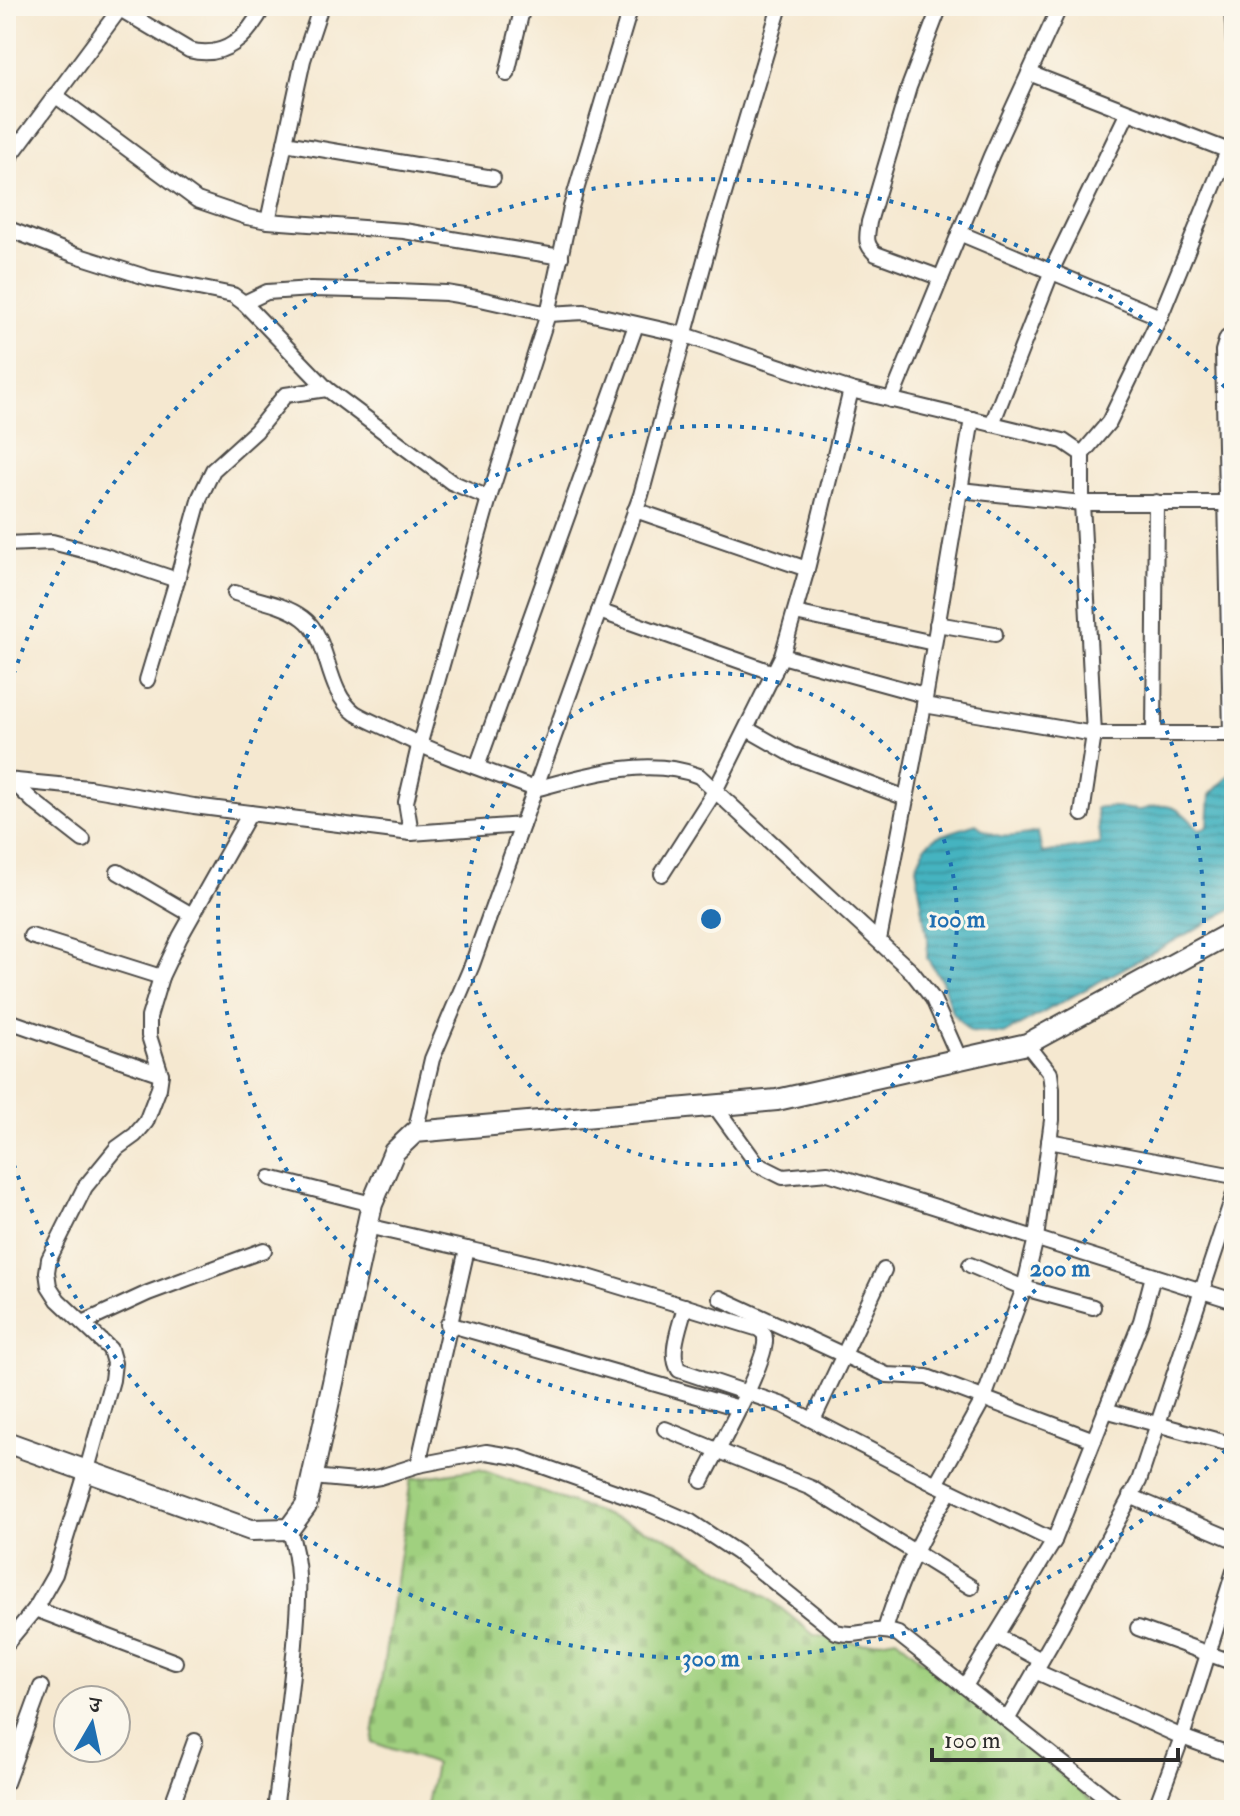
<svg xmlns="http://www.w3.org/2000/svg" width="1240" height="1816" font-family="'IM FELL Double Pica','Noto Serif Devanagari',serif">
<style>
.cemetery{fill:url(#cemetery-stones);stroke:#667e55;stroke-width:2}
.water{fill:url(#water-rules);stroke:#386f76;stroke-width:2}
.lines{fill:none;stroke-linecap:round;stroke-linejoin:round}
.street-casing{stroke:#494744;stroke-width:18}
.secondary-casing{stroke:#494744;stroke-width:24}
.street{stroke:#fff;stroke-width:14}
.secondary{stroke:#fff;stroke-width:20}
.ring{fill:none;stroke:#1f6fb2;stroke-width:4;stroke-dasharray:4 8}
.centre{fill:#1f6fb2;stroke:#fbf7ec;stroke-width:4}
.ring-label{font-size:24px;text-anchor:middle;font-weight:bold;fill:#1f6fb2;stroke:#fbf7ec;stroke-width:6;stroke-linejoin:round;paint-order:stroke}
</style>
<defs>
<pattern id="cemetery-stones" width="16" height="16" patternUnits="userSpaceOnUse" patternTransform="scale(2)"><rect width="16" height="16" fill="#a0d07f"/><path d="M2 7V4a2 2 0 0 1 4 0v3zM10 15v-3a2 2 0 0 1 4 0v3z" fill="#8ab36e"/></pattern>
<pattern id="water-rules" width="6" height="5" patternUnits="userSpaceOnUse" patternTransform="scale(2)"><rect width="6" height="5" fill="#45b3c0"/><path d="M0 2.5h6" fill="none" stroke="#3a929c"/></pattern>
</defs>
<rect width="100%" height="100%" fill="#fbf7ec"/>
<filter id="ink" filterUnits="userSpaceOnUse"><feTurbulence type="fractalNoise" baseFrequency=".0125" numOctaves="2"/><feDisplacementMap in="SourceGraphic" scale="16" xChannelSelector="R" yChannelSelector="G"/><feConvolveMatrix kernelMatrix="1 2 1 2 8 2 1 2 1" color-interpolation-filters="sRGB"/></filter>
<filter id="wash" filterUnits="userSpaceOnUse"><feTurbulence type="fractalNoise" baseFrequency=".006" numOctaves="4" result="noise"/><feDisplacementMap in="SourceGraphic" scale="32" xChannelSelector="R" yChannelSelector="G"/><feGaussianBlur stdDeviation="1.8" result="paint"/><feColorMatrix in="noise" values="0 0 0 0 0 0 0 0 0 0 0 0 0 0 0 0 0 1.4 0 .05"/><feComposite in="paint" operator="in"/></filter>
<g filter="url(#wash)">
<rect width="100%" height="100%" fill="#f5e8d0"/>
<!-- cemetery -->
<path class="cemetery" d="M479,1469l187,68 101,60 47,38 49,9 33,-6 208,172h-678l9,-46 -63,-22 39,-263z"/>
<!-- water -->
<path class="water" d="M1234,770v138l-230,126 -34,-2 -18,-20 -10,-31 -15,-23 1,-15 -12,-76 10,-22 10,-8 40,-13c22,18 36,13 62,8l4,21 58,-9 -4,-36c16,-4 28,2 44,2 6,-1 12,-4 18,-4 21,-2 29,12 42,24l8,-4 2,-31z"/>
</g>
<g filter="url(#ink)">
<g class="lines">
<defs>
<g id="street">
<path d="M940,6l-31,81 -40,135c-2,14 -5,22 7,32l65,24"/>
<path d="M1232,6l2,39"/>
<path d="M120,9l69,41c37,10 59,-14 75,-44"/>
<path d="M1029,73l205,80"/>
<path d="M507,74l16,-68"/>
<path d="M55,95l142,105 50,17 21,4 136,10 157,26"/>
<path d="M285,143l208,35"/>
<path d="M6,162l116,-156"/>
<path d="M268,221l35,-161 18,-54"/>
<path d="M6,228l67,26 76,24 84,17 11,8 83,86 124,93 38,16 59,-184 36,-2 101,23 166,55 212,51 19,13v49l12,231 -12,80"/>
<path d="M959,233l201,84"/>
<path d="M244,303l23,-11 44,-3 85,2 50,2 30,5 72,16 23,-107 60,-201"/>
<path d="M891,400l100,-244 69,-150"/>
<path d="M992,424l63,-161 73,-151"/>
<path d="M1082,454l27,-32 51,-105 68,-166"/>
<path d="M960,490l122,13h149"/>
<path d="M635,510l172,59"/>
<path d="M6,544l46,-2 50,13 75,25 23,-83 13,-27 43,-39 29,-36 42,-6"/>
<path d="M235,593c22,7 49,11 68,25 28,20 21,72 52,95 10,6 22,11 33,16 47,25 97,41 147,60l106,-294 69,-254 70,-235"/>
<path d="M599,611l175,62"/>
<path d="M795,613l139,30"/>
<path d="M937,624l58,10"/>
<path d="M782,656l142,39"/>
<path d="M147,680l30,-100"/>
<path d="M924,705l170,29h140"/>
<path d="M747,729l46,26 113,43"/>
<path d="M1154,734l2,-232"/>
<path d="M1231,734l-8,-383 4,-13 7,-4"/>
<path d="M477,767l159,-442"/>
<path d="M6,780l83,8 105,18 217,27 111,-8"/>
<path d="M12,781l21,20 50,39"/>
<path d="M411,833l-5,-31 13,-56 70,-248"/>
<path d="M118,872l74,43"/>
<path d="M662,874l53,-83 67,-135 25,-87 44,-179"/>
<path d="M31,936l130,41"/>
<path d="M879,940l45,-235 48,-286"/>
<path d="M6,1020l155,54"/>
<path d="M714,1105l43,59 26,13 45,-4 406,128"/>
<path d="M415,1132l17,-73 40,-94 63,-176c52,-14 112,-33 164,-13l213,196 21,27 27,61"/>
<path d="M1049,1141l185,35"/>
<path d="M270,1178l102,26"/>
<path d="M367,1226l218,50 174,53c4,4 6,4 6,10 3,21 -51,118 -63,142"/>
<path d="M970,1265l54,23 69,19"/>
<path d="M720,1298l167,77 40,2 167,63"/>
<path d="M685,1306c-4,18 -17,47 -6,64l104,35 153,79 118,57"/>
<path d="M83,1323l65,-30 116,-43"/>
<path d="M448,1324l291,84"/>
<path d="M1105,1410l118,32"/>
<path d="M813,1420l71,-150"/>
<path d="M665,1429l146,59 160,99"/>
<path d="M418,1465l49,-216"/>
<path d="M312,1477l44,4 24,-4 38,-12 68,-13 31,5 133,47 41,18 47,31 98,79c25,7 35,-7 62,2l224,176"/>
<path d="M936,1484l48,-86 40,-110 12,-50 16,-118v-31l-2,-16 -23,-29"/>
<path d="M1130,1496l104,44"/>
<path d="M35,1609l140,53"/>
<path d="M1138,1628l96,35"/>
<path d="M885,1630c15,-51 36,-95 65,-139"/>
<path d="M996,1636l45,24"/>
<path d="M6,1644l29,-35 20,-35 31,-101 26,-93 2,-17 -4,-14 -52,-49 -9,-14 -2,-14 2,-13 36,-72 32,-39 18,-13 11,-13 13,-34 2,-14 -12,-38v-19l12,-40 19,-40 70,-124"/>
<path d="M1035,1671l147,66 52,19"/>
<path d="M965,1686l89,-145 87,-220 12,-45"/>
<path d="M1007,1720l54,-94 78,-145 95,-287"/>
<path d="M6,1783l35,-96"/>
<path d="M6,1809v1"/>
<path d="M170,1810l25,-69"/>
<path d="M275,1810c7,-55 15,-110 20,-166 3,-42 8,-74 -6,-115"/>
<path d="M1155,1810l27,-73 52,-166"/>
</g>
<path id="secondary" d="M6,1442l245,88 38,-1 17,-23 66,-302 22,-52 21,-20 362,-32 250,-56 207,-113"/>
</defs>
<!-- street casing -->
<use href="#street" class="street-casing"/>
<!-- secondary casing -->
<use href="#secondary" class="secondary-casing"/>
<!-- street -->
<use href="#street" class="street"/>
<!-- secondary -->
<use href="#secondary" class="secondary"/>
</g>
</g>
<!-- distance rings -->
<g class="ring">
<circle cx="711" cy="919" r="246"/>
<circle cx="711" cy="919" r="493"/>
<path d="M1234 1442A739 739 0 0 1 6 1141M6 697A739 739 0 0 1 1234 396"/>
</g>
<circle cx="711" cy="919" r="12" class="centre"/>
<g class="ring-label">
<text x="957" y="927">100 m</text>
<text x="1060" y="1276">200 m</text>
<text x="711" y="1666">300 m</text>
</g>
<!-- margin -->
<rect width="1240" height="1816" fill="none" stroke="#fbf7ec" stroke-width="32"/>
<!-- north arrow -->
<g transform="translate(92 1724) rotate(9)"><circle r="38" fill="#fbf7ec" stroke="#a8a59f" stroke-width="2"/>
<path d="M0-6L14 30L0 20L-14 30Z" fill="#1f6fb2"/>
<text y="-12" font-size="22" font-weight="bold" text-anchor="middle" fill="#2b2b2b">उ</text>
</g>
<!-- scale -->
<path d="M932 1748v12h246v-12" fill="none" stroke="#2b2b2b" stroke-width="4"/>
<text x="944" y="1748" font-size="24" fill="#2b2b2b" stroke="#fbf7ec" stroke-width="6" paint-order="stroke">100 m</text>
</svg>
